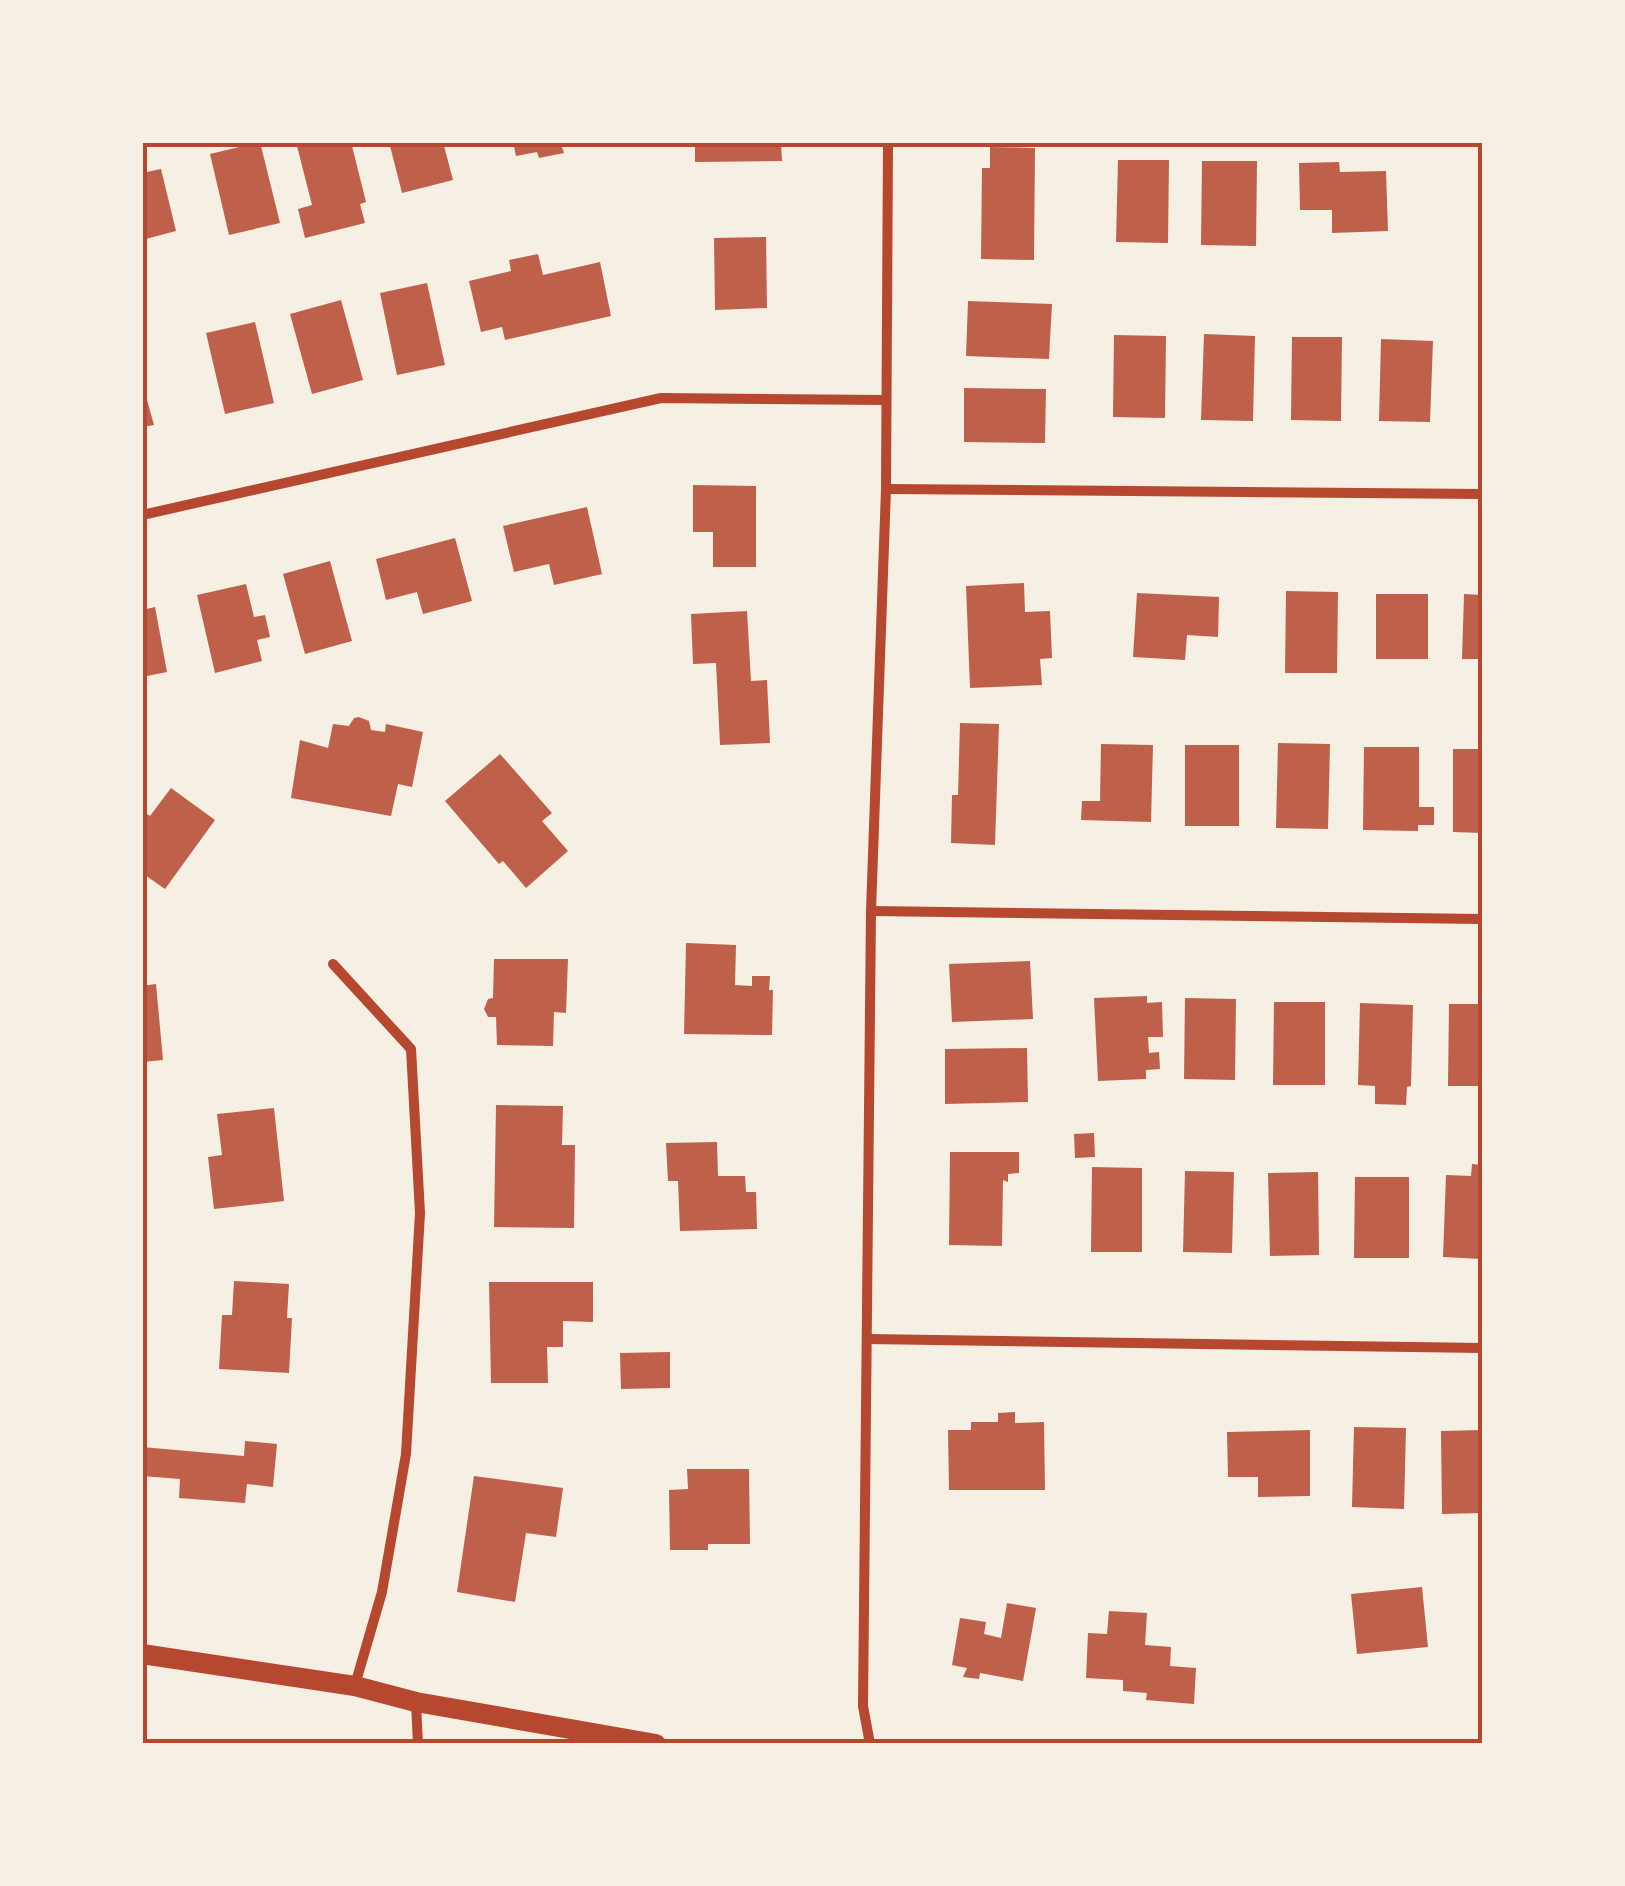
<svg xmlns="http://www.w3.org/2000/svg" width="1625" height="1886" font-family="'Roboto Serif',serif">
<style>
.building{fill:#bf614a}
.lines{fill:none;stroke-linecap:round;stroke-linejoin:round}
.minor{stroke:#b5482f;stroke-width:10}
.secondary{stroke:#b5482f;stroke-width:20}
.neatline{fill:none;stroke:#b5482f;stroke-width:4}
</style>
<rect width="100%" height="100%" fill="#f6efe4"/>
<!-- building -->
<g class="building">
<path d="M260,142l20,81 -51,12 -19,-81z"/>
<path d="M296,142h55l15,60 -6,2 5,19 -60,15 -7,-29 14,-4z"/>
<path d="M389,142h54l10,38 -51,13z"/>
<path d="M513,142h64v2l-15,3 2,6 -25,5 -2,-6 -21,4z"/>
<path d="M695,142h86l1,19 -87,1z"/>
<path d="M990,147l45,1 -1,112 -53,-1 1,-91h8z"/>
<path d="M1118,160h51l-1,83 -52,-1z"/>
<path d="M1202,161h55l-1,85 -55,-1z"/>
<path d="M1339,162l1,10 46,-1 2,60 -56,2v-23h-32l-1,-47z"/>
<path d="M161,169l15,62 -34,9v-67z"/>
<path d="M766,237l1,71 -52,2 -1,-72z"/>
<path d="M538,254l5,21 57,-13 11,54 -106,24 -3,-13 -21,5 -12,-51 42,-10 -2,-11z"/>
<path d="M427,283l18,82 -48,10 -17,-82z"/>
<path d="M341,300l22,80 -51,14 -22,-80z"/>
<path d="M968,301l84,3 -3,55 -83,-3z"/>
<path d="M255,322l19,81 -49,11 -19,-81z"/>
<path d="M1204,334l51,2 -2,85 -52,-1z"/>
<path d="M1114,335l52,1 -1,82 -52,-1z"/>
<path d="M1292,337h50l-1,84 -50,-1z"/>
<path d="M1381,339l52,2 -3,81 -51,-1z"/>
<path d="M142,382l12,43 -12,2z"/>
<path d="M964,388l82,1 -1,54 -81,-1z"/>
<path d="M693,485l63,1v81h-43v-35h-20z"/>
<path d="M587,507l15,67 -48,11 -5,-21 -35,8 -11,-46z"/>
<path d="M455,538l17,63 -49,13 -6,-22 -31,8 -10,-41z"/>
<path d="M330,561l22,80 -47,13 -22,-80z"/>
<path d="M1024,583l1,29 25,-1 2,47 -12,1 2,26 -72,3 -4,-102z"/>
<path d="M246,584l8,33 11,-2 5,22 -13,3 5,21 -47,12 -18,-78z"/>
<path d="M1286,591l52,1 -1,81h-52z"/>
<path d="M1137,593l82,4 -1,40 -31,-2 -2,25 -52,-3z"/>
<rect x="1376" y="594" width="52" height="65"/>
<path d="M1464,594l18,1v64h-20z"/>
<path d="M155,607l12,65 -25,5v-67z"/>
<path d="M747,611l4,70 16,-1 3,63 -50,2 -4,-82 -23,1 -2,-50z"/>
<path d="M359,717l10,4 2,9 14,2 1,-8 37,8 -11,55 -14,-3 -7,32 -100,-18 9,-58 28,8 5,-24 16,2 5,-8z"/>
<path d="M960,723l39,1 -4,121 -44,-2 1,-48h6z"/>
<path d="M1278,743l52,1 -2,85 -52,-1z"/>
<path d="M1101,744l52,1 -2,77 -70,-2 1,-19h18z"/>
<rect x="1185" y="745" width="54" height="81"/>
<path d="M1364,747h55v60h15v18h-16v6l-55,-1z"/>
<path d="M1453,749h29v84l-29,-1z"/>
<path d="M500,754l52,59 -10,8 26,30 -42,37 -23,-27 -4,3 -54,-63z"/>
<path d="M171,788l44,32 -50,69 -23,-16v-62l8,5z"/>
<path d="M686,943l50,2 -1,40 17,1v-10h18l-1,14h4l-1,45 -88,-1z"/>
<path d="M494,959h74l-2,54 -12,-1 -1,34 -56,-1 -1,-28h-8l-4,-8 4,-10 5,-1z"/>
<path d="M1030,961l3,58 -81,3 -3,-58z"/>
<path d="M156,984l7,76 -21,2v-76z"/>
<path d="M1147,996v7l15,-1 1,35h-15l1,16 10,-1 1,17 -14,1v9l-48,2 -4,-83z"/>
<path d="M1185,998l51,1 -1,81 -51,-1z"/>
<path d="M1274,1002h51v83h-52z"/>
<path d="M1360,1003l53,2 -2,81 -4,1 -1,18 -31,-1v-18l-17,-1z"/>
<path d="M1449,1004h33v82h-34z"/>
<path d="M1027,1048l1,54 -83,2v-55z"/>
<path d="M496,1105l67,1 -1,39h13l-1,83 -80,-1z"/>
<path d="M274,1108l10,93 -70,8 -6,-52 14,-2 -5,-41z"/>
<path d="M1094,1133l1,24 -20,1 -1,-24z"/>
<path d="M717,1142l1,34h27l1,16h10l1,37 -77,2 -2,-50h-10l-2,-38z"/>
<path d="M950,1152h69v21l-11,1v8l-5,-2 -1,66 -53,-1z"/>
<path d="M1472,1164l10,1v94l-39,-2 3,-82 25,1z"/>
<path d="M1092,1167l50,1v84h-51z"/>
<path d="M1185,1171l49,1 -2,81 -49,-1z"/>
<path d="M1318,1172l1,83 -49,1 -2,-83z"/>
<path d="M1355,1177h54v81h-55z"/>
<path d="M234,1281l55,3 -2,34h5l-3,55 -70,-4 3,-54h10z"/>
<path d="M489,1282h104v40l-30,-1v26h-16l1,36h-57z"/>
<path d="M670,1352v36l-49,1 -1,-36z"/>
<path d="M1015,1412v11l29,-1 1,68h-96l-1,-60h23v-8h27v-9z"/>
<path d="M1354,1427l52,1 -2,81 -52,-2z"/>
<path d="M1310,1430v66l-52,1v-20h-30l-1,-45z"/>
<path d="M1482,1430v83l-40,1 -1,-83z"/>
<path d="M245,1441l32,3 -4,43 -26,-3 -2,19 -66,-5 1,-19 -38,-3v-29l102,9z"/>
<path d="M687,1469h62l1,75h-42v6h-38l-1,-60 19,-1z"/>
<path d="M474,1476l89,12 -7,49 -30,-4 -11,69 -58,-10z"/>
<path d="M1422,1587l6,60 -71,7 -6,-60z"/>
<path d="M1007,1603l29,5 -13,73 -43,-8 -1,6 -16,-2 4,-9 -15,-3 8,-47 26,4 -2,12 17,4z"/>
<path d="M1109,1611l38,2 -2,32 26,2 -1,19 26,2 -2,36 -48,-4 1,-7 -24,-2v-11l-37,-2 2,-45 19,1z"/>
</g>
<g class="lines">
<!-- minor -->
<g class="minor">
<path d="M886,489l596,5"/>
<path d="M142,515l519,-117 225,2"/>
<path d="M871,911l611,8"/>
<path d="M333,964l78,85 9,164 -14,241 -24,138 -27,93"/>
<path d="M867,1339l615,9"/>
<path d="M416,1703l2,41"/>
<path d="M870,1744l-7,-38 8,-795 15,-422 2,-347"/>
</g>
<!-- secondary -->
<path class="secondary" d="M142,1654l213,32 61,16 240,42"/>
</g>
<!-- border -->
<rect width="1625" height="1886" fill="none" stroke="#f6efe4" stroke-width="290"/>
<rect x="145" y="145" width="1335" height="1596" class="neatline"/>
</svg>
